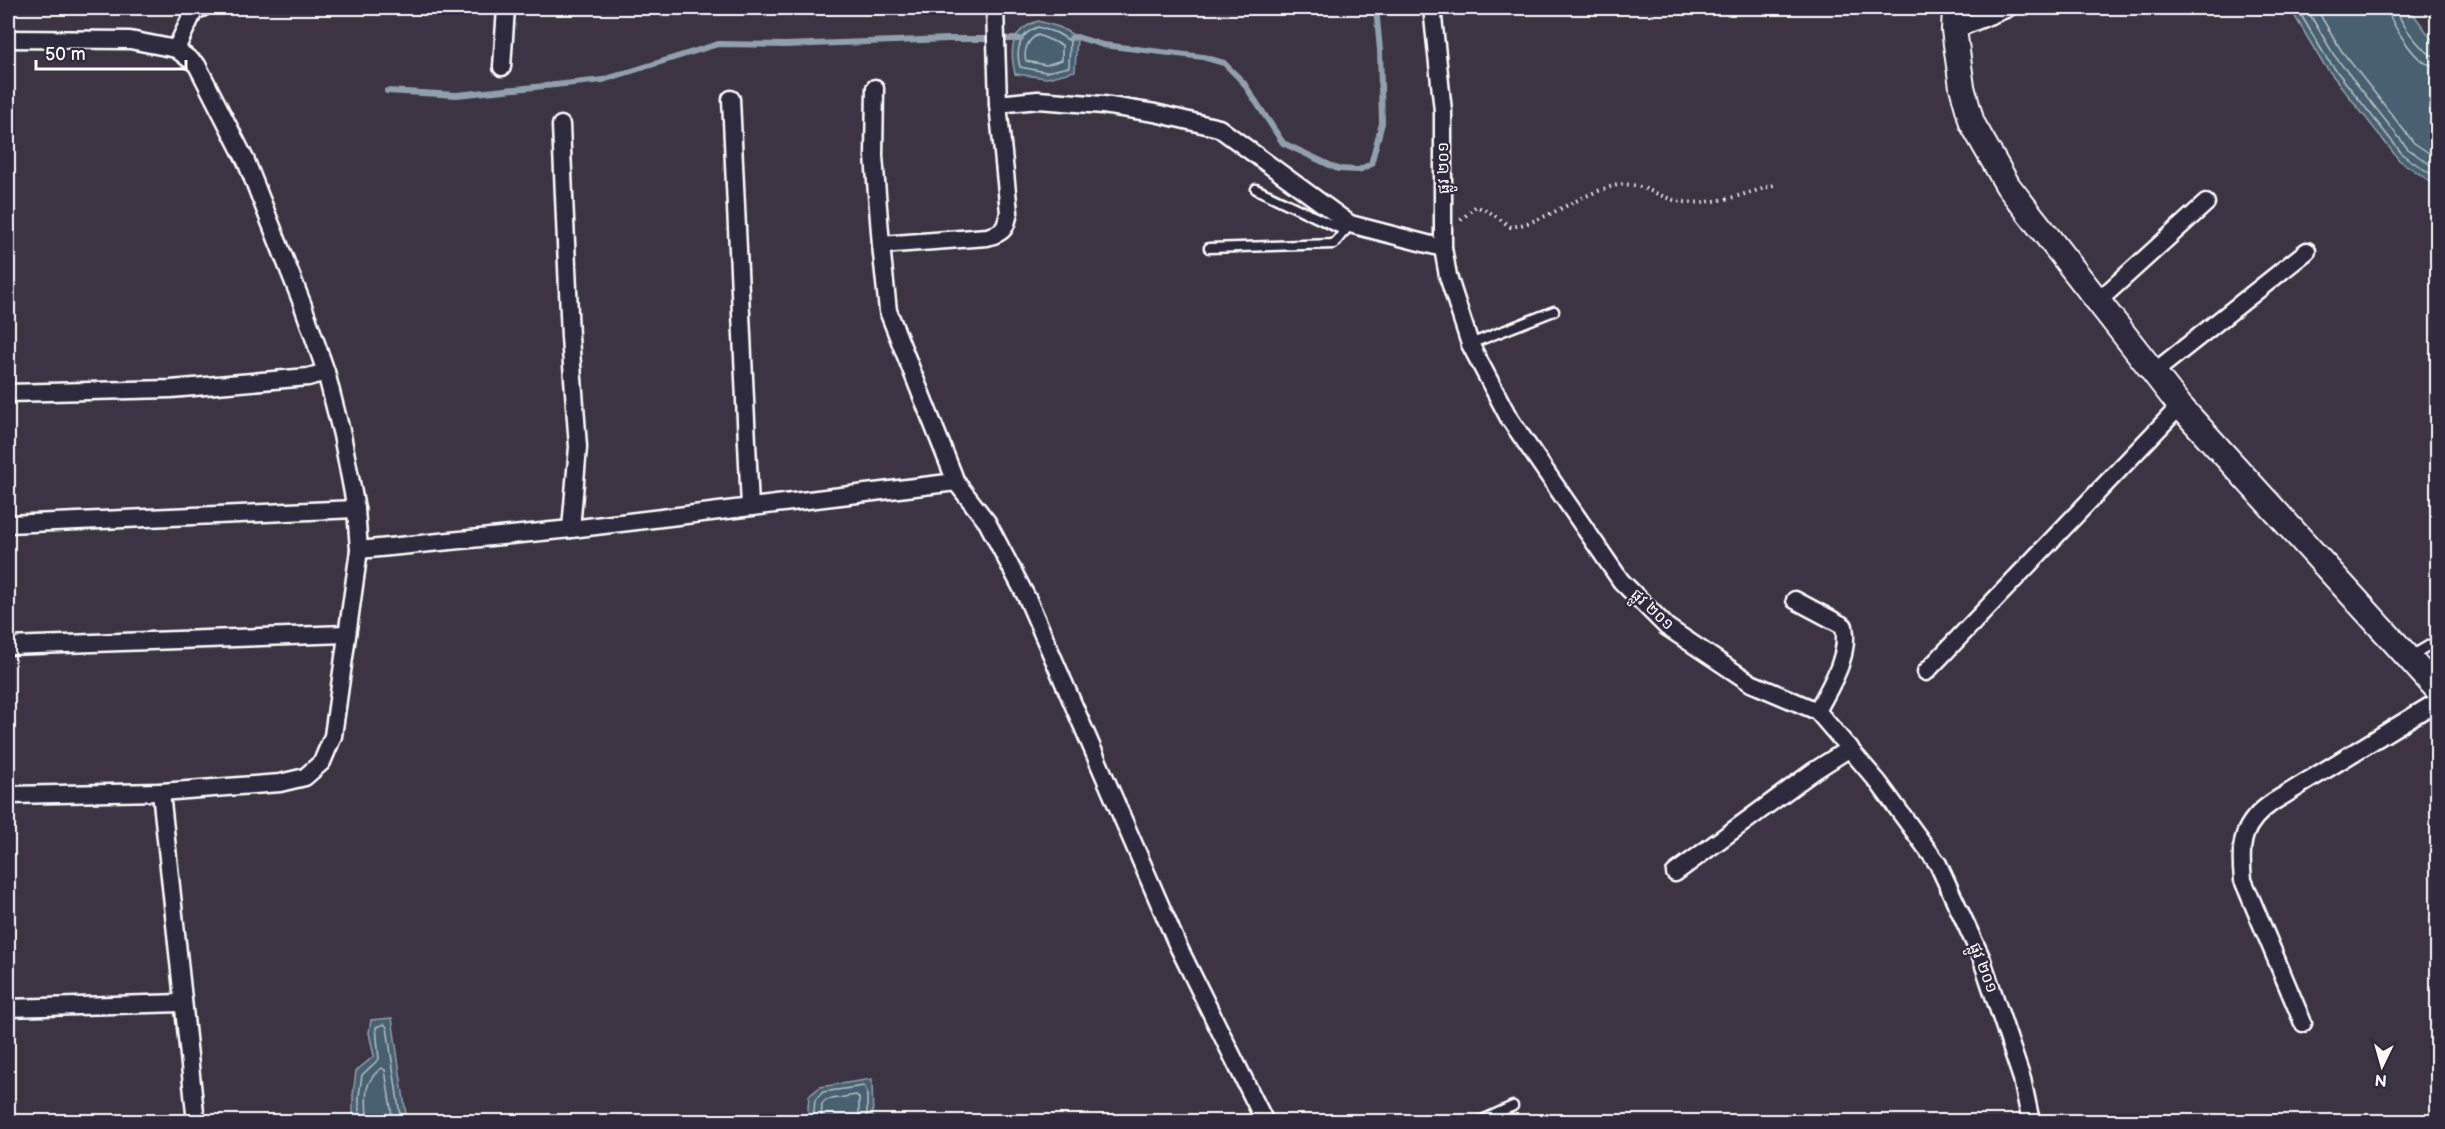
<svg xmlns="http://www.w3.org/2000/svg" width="2445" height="1129" font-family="'Balsamiq Sans','Noto Sans Khmer',sans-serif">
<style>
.water{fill:#486171;stroke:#91a0aa;stroke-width:1.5}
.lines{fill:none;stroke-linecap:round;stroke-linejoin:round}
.shore{stroke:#b6c0c6;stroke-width:1.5}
.stream{stroke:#91a0aa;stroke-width:6}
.lane-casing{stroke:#fff;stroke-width:13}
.street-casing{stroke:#fff;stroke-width:21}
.secondary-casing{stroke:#fff;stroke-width:28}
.path{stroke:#fff;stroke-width:4;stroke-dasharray:1.5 4.5;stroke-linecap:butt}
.lane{stroke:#2f2a3d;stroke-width:8}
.street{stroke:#2f2a3d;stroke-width:16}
.secondary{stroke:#2f2a3d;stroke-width:24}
.labels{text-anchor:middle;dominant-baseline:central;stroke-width:4.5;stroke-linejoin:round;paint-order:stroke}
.street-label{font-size:16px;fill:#fff;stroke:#2f2a3d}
</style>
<rect width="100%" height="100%" fill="#3c3443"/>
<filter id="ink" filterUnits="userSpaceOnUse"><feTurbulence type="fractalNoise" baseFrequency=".0167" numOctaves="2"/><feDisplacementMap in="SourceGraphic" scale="12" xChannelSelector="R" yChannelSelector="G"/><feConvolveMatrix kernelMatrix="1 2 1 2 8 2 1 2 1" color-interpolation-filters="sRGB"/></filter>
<g filter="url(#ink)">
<!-- water -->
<g class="water">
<path d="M2290,8h119l28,38v140l-38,-26 -77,-98z"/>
<path d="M1038,21l21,6 18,10 -2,34 -28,7 -32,-4c-6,-26 -4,-44 23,-53z"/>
<path d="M392,1018l15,103h-54v-26l3,-24 18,-15 -5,-23 2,-13z"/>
<path d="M872,1079l1,42h-66l2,-25 11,-9z"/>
</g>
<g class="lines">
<!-- shore -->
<g class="shore">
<path d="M2297,8l30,51 76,96 35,24"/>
<path d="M2306,8l28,47 74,94 30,21"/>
<path d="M2316,8l25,42 73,93 24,16"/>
<path d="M2388,8c1,13 24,47 36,54 4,3 8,3 14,4"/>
<path d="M2397,8c1,13 27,48 41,49"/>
<path d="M1038,27l19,6 13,8 -1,26 -23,5 -26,-5c-5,-17 0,-34 18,-40z"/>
<path d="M1038,35l24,10v15l-16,5 -20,-4c-3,-10 2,-22 12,-26z"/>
<path d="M359,1122v-26l3,-21 17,-16 -3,-32 8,-3 3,3 14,95"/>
<path d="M367,1122c0,-23 -6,-40 15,-54l3,2 8,52"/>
<path d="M813,1122l2,-22 8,-8 41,-6 3,6v30"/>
<path d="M821,1122l1,-18 4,-4 30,-5 3,3v24"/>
</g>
<!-- stream -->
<g class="stream">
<path d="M1071,38l6,-1 26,8 100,12 21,6 19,19 40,61 55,26 21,1 12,-6 11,-41 -2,-73 -4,-42"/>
<path d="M387,91l70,4 146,-15 115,-36 67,1 164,-6h72"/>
</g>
<defs>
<g id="lane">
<path d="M1256,189l89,42"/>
<path d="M1209,248l125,-4 16,-20"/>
<path d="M1470,344l84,-33"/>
<path d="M2411,656l27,-16"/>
<path d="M1478,1122l35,-16"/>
</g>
<g id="street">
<path d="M1432,8l11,103v137l5,28 22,68 39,74 112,163 46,46 84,56 66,28 61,71 60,82 43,93 41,122 9,43"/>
<path d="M1954,30l54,-22"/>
<path d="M8,39l122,1 46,9 21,16 49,96 56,142 24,69 16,63 14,74 3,41 -26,186 -11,26 -17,15 -25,6 -119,9 35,330"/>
<path d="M176,49l18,-38 8,-3"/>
<path d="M502,67l4,-59"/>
<path d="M875,88l-1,68 7,89"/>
<path d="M731,99l19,408"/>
<path d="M998,104l40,-4 65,5 52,8 64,15 131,96 93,24"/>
<path d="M561,125l9,212 8,110 -7,82"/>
<path d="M2097,302l109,-99"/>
<path d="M2153,373l154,-122"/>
<path d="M8,393l163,-4 137,-12 18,-5"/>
<path d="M956,482l-68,-171 -7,-66 106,-8c17,-4 19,-9 22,-25l-11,-108 -3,-96"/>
<path d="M8,524l348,-15"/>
<path d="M359,550l212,-21 385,-47 31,40 41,78 149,344 88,178"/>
<path d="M1795,600l49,26c6,30 -13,59 -27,85"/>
<path d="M8,646l338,-12"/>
<path d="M1926,672l254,-266"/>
<path d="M8,795l153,-3"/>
<path d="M1675,873l139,-102 36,-23"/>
<path d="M8,1008l175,-5"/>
<path d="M2303,1023l-60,-143c-4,-37 -1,-57 30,-78l165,-101"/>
</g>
<path id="secondary" d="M1955,8l-1,22 8,57 10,36 36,63 172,220 258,284"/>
</defs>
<!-- lane casing -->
<use href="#lane" class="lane-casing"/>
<!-- street casing -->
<use href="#street" class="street-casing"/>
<!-- secondary casing -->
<use href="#secondary" class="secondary-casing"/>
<!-- path -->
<path class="path" d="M1461,220l15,-14 15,7 20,14c38,-6 69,-34 107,-42 24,-4 43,15 66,17 31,3 61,-8 90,-17"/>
<!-- lane -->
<use href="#lane" class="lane"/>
<!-- street -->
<use href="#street" class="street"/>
<!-- secondary -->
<use href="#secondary" class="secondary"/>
</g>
</g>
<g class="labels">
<!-- street labels -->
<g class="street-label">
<text transform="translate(1444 168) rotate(-91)">ផ្លូវ ២០១</text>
<text transform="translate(1652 610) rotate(43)">ផ្លូវ ២០១</text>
<text transform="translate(1983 968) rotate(69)">ផ្លូវ ២០១</text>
</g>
</g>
<!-- margin -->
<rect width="2445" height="1129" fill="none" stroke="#2f2a3d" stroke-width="30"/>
<rect x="15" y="15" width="2415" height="1099" fill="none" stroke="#fff" stroke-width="2" filter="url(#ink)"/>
<!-- north arrow -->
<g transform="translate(2382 1066) rotate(185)" stroke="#2f2a3d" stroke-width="4.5" paint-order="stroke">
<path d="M0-4.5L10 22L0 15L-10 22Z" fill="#ffffff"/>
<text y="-9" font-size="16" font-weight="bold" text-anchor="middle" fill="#ffffff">N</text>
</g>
<!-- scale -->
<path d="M36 60v9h150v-9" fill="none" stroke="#ffffff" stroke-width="3"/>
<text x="45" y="60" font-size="18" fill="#ffffff" stroke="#2f2a3d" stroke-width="4.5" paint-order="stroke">50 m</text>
</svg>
